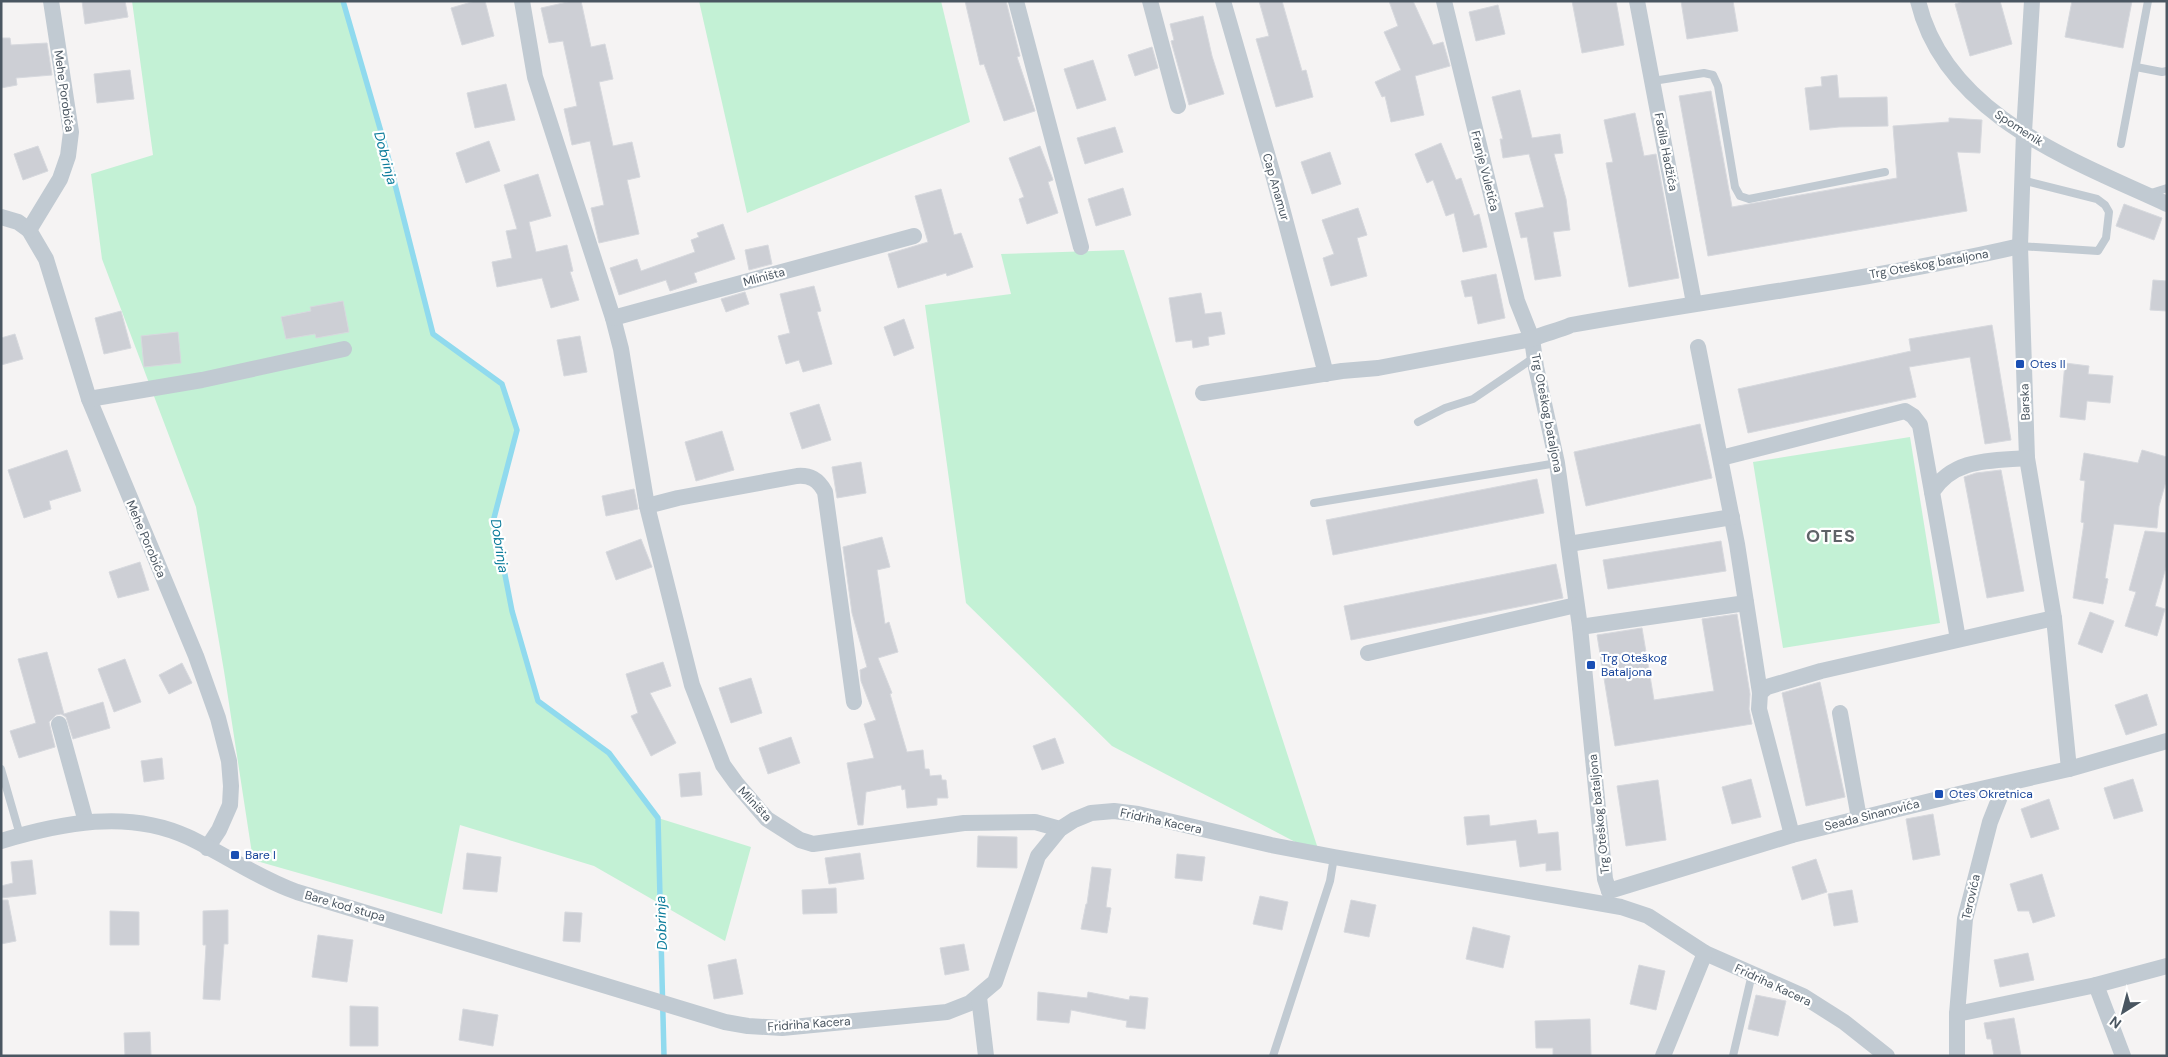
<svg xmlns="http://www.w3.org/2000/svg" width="2168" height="1057" font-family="'DM Sans',sans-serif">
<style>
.green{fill:#c3f1d5}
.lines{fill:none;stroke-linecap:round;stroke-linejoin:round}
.stream{stroke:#90daee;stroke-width:5.5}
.building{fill:#cdcfd5;stroke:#d7d9de}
.lane{stroke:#c1cad2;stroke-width:8}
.street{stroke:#c1cad2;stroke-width:16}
.transit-dot{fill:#1a4fb4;stroke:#fff;stroke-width:2}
.labels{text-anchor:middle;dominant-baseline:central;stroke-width:4.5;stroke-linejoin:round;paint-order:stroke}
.street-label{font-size:12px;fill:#4a5661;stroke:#fff}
.transit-label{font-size:12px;fill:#164399;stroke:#fff;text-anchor:start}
.water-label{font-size:14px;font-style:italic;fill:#0c7c9b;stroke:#fff}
.district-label{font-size:18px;font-weight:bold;letter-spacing:1px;fill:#5f6368;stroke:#fff}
</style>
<rect width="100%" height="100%" fill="#f5f3f3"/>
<!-- green -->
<g class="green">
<path d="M132,1h211l43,148 47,185 69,50 15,46 -23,88 18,93 26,90 71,52 49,65 93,29 -26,94 -131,-75 -134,-41 -18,89 -189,-54 -29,-189 -28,-164 -94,-248 -11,-85 62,-19z"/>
<path d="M699,1h242l29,121 -223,91z"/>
<path d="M1124,250l196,605 -208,-109 -146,-143 -41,-298 86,-11 -10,-40z"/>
<path d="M1910,437l30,186 -157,25 -30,-186z"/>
</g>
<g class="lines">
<!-- stream -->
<path class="stream" d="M343,1l43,148 47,185 69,50 15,46 -23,88 18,93 26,90 71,52 49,65 6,238"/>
</g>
<!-- building -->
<g class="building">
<path d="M82,1h43l3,16 -43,7z"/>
<path d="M475,1h10l9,35 -32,9 -11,-37z"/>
<path d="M572,1h9l10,46 14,-3 8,35 -14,3 14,64 19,-4 8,35 -13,3 12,54 -40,9 -8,-35 13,-3 -14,-64 -18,4 -8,-36 13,-3 -14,-65 -14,2 -8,-35z"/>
<path d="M965,1h41l14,55 -3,1 18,54 -31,10 -20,-57 -4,1z"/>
<path d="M1259,1h23l20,70 4,-1 7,27 -37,10 -20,-68 13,-3z"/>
<path d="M1389,1h24l20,44 10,-3 7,24 -35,10 9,39 -33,7 -6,-26 -3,1 -7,-15 26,-12 -17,-38 14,-6z"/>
<path d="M1572,1h44l8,44 -42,8z"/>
<path d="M1681,1h52l5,30 -51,8z"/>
<path d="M1964,1h36l12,43 -42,12 -15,-52z"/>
<path d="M2072,1h60l-9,47 -58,-11z"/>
<path d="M1498,5l7,29 -29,7 -7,-29z"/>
<path d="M1203,16l9,40 12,38 -35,11 -18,-64 3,-1 -4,-16z"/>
<path d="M1,38h9l1,7 36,-2 5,32 -36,3 1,7 -16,3z"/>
<path d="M1152,47l6,21 -23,8 -7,-21z"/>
<path d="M1093,60l13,40 -29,9 -13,-40z"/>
<path d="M130,70l4,29 -37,4 -3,-29z"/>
<path d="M1837,75l2,23 48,-1 1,29 -49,1 -29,3 -5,-42 17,-2 -1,-9z"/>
<path d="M506,84l9,36 -40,8 -8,-35z"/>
<path d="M1520,90l12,48 28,-4 3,19 -9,1 12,45 4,31 -17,2 8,44 -26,4 -8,-43 -6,1 -6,-25 29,-6 -15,-53 -26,4 -3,-19h3l-11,-42z"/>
<path d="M1711,91l21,116 165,-29 -4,-52 56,-4v-4l33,2 -2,33 -23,-1 10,59 -259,45 -29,-160z"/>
<path d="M1635,113l9,43 12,-2 23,124 -50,9 -23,-124 7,-1 -9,-42z"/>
<path d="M1115,127l8,25 -38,12 -8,-26z"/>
<path d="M489,141l11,30 -34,12 -10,-30z"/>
<path d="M1441,143l15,37 5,-2 13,38 5,-2 8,33 -24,5 -9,-39 -8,3 -13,-36 -6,3 -12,-29z"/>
<path d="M38,146l10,25 -25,9 -9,-26z"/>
<path d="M1040,146l12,31 1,3 -5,2 10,31 -31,11 -8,-25 5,-2 -15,-39z"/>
<path d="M1330,152l11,32 -29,10 -11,-32z"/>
<path d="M538,174l13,42 -22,6 7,30 31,-7 6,26 -3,1 9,28 -28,8 -9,-30 -45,9 -5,-25 20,-4 -6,-27 11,-2 -13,-44z"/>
<path d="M1123,188l8,27 -35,11 -8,-27z"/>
<path d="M941,189l13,46 7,-2 12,34 -26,9 -1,-3 -48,15 -10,-34 40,-12 -13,-46z"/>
<path d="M2124,204l38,14 -8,22 -38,-14z"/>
<path d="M1358,208l9,27 -10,3 10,38 -36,10 -8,-28 11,-4 -12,-34z"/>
<path d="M723,224l12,35 -41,14 3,9 -27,9 -4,-11 -47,15 -9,-27 27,-9 4,12 54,-19 -4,-12 8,-3 -2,-4z"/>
<path d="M768,245l4,19 -23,6 -4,-20z"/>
<path d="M1496,274l9,44 -27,6 -6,-28 -7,1 -4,-16z"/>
<path d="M2153,280l14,1v30l-17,-1z"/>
<path d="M814,286l7,25 -4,1 15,52 -29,8 -4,-12 -13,4 -8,-28 12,-3 -10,-39z"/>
<path d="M745,292l4,12 -23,8 -5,-13z"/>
<path d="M1201,293l4,21 16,-2 4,22 -17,3 1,8 -16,3 -1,-8 -16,2 -7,-44z"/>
<path d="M343,301l6,31 -33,6 -1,-4 -29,5 -5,-22 30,-6 -1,-4z"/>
<path d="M121,311l10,37 -27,6 -9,-36z"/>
<path d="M904,319l10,29 -20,8 -10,-29z"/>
<path d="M1992,325l19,115 -26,4 -15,-87 -61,10 7,30 -168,36 -10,-44 173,-38 -2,-12z"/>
<path d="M178,332l3,31 -37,4 -3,-31z"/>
<path d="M15,334l8,25 -22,6v-27z"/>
<path d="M580,336l7,36 -23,4 -7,-36z"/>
<path d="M2065,363l24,3 -1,8 25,2 -3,27 -23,-2 -2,19 -25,-3z"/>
<path d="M819,404l12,36 -29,9 -12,-36z"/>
<path d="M1700,424l12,54 -126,28 -12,-54z"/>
<path d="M722,431l12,39 -38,11 -11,-39z"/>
<path d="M67,450l14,41 -32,10 2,8 -27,9 -16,-48z"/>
<path d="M2142,450l25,7v21l-8,28 -2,22 -43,-4 -9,54 3,1 -5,25 -30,-6 11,-75 -3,-1 4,-41 -5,-1 4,-27 54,10z"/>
<path d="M861,462l5,31 -29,5 -5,-31z"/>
<path d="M2001,470l23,121 -37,7 -23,-121 12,-4z"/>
<path d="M1537,479l7,34 -211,42 -7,-35z"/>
<path d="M634,489l4,20 -32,7 -4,-20z"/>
<path d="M2145,531l22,2v31l-12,42 10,3 -8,27 -32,-10 11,-34 -7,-2z"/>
<path d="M882,537l8,30 -13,3 8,54 4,-2 9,30 -20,6 14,35 -2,1 17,58 16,-2 2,19h4l1,7 11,-1 1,5h4l2,18h-11v7l-30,3 -2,-19 -3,1 -1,-5 -35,7 -3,33h-5l-11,-62 27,-5 -10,-34 12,-4 -15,-39 -1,-11 7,-3 -15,-54 -9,-66z"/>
<path d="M641,539l11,28 -36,13 -10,-28z"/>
<path d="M1721,541l5,30 -118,18 -5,-29z"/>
<path d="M140,562l9,28 -31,8 -9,-26z"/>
<path d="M1556,564l7,34 -212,42 -7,-34z"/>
<path d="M2090,612l24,9 -12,32 -24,-9z"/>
<path d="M1737,614l13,80 -1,15 3,15 -137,22 -18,-111 45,-7 12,72 60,-9 -12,-72z"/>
<path d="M47,652l17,62 39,-12 7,26 -37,11 -7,-22 -5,-3 -5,1 -7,7 6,25 -36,11 -9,-27 26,-8 -18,-64z"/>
<path d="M125,659l16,43 -27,10 -16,-43z"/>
<path d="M663,662l8,24 -21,7 26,50 -25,13 -20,-40 7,-3 -12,-39z"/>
<path d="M182,663l10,20 -23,11 -10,-19z"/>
<path d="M751,678l11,35 -31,10 -12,-35z"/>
<path d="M1820,682l25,115 -39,9 -24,-113z"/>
<path d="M2147,694l10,31 -31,10 -11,-30z"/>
<path d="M791,737l9,26 -32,11 -9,-26z"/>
<path d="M1055,738l9,25 -22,7 -9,-24z"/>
<path d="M162,758l2,21 -20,3 -3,-21z"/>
<path d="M700,772l2,23 -21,2 -2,-23z"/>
<path d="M1751,779l10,38 -29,7 -10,-37z"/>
<path d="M2133,779l10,32 -29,8 -10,-31z"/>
<path d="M1658,780l8,60 -40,6 -9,-60z"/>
<path d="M2049,799l10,30 -28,9 -10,-29z"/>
<path d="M1933,814l7,41 -27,5 -7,-41z"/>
<path d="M1489,815l1,11 46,-6 2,14 20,-2 3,38 -15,1v-8l-26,4 -4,-27 -49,5 -3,-28z"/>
<path d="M978,836l39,1v31l-40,-1z"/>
<path d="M467,853l34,4 -4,35 -34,-3z"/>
<path d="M860,853l4,26 -35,5 -4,-26z"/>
<path d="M1177,854l28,3 -3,24 -27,-3z"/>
<path d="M1816,859l11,33 -25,8 -10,-33z"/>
<path d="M32,860l4,34 -35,4v-12l12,-3 -2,-21z"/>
<path d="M1092,867l19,2 -5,38 5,1 -4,25 -26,-4 5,-25h1z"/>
<path d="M2042,874l13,42 -22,7 -4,-12h-11l-8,-27z"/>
<path d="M836,888l1,25 -34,1 -1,-24z"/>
<path d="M1852,890l6,32 -24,4 -6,-32z"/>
<path d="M1260,896l28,6 -6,28 -29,-6z"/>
<path d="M1,900h7l8,41 -15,3z"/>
<path d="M1351,900l25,5 -7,32 -25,-5z"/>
<path d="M228,910v34h-4l-4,56 -17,-1 3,-54h-3v-34z"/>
<path d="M110,911l29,1v33h-29z"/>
<path d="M565,912l17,1 -2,29 -17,-1z"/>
<path d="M1473,927l37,9 -7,32 -37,-9z"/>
<path d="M318,935l35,5 -6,42 -35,-5z"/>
<path d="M964,944l5,26 -24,5 -5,-27z"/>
<path d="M2028,953l6,27 -34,7 -6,-27z"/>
<path d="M736,959l7,35 -29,5 -6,-34z"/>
<path d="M1639,965l26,6 -9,39 -26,-6z"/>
<path d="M1038,992l49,6 1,-6 41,8 1,-4 18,2 -3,31 -19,-2 1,-6 -56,-11 -2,13 -32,-3z"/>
<path d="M1756,995l30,6 -8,35 -30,-7z"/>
<path d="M350,1006l28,1v39h-28z"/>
<path d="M463,1009l35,6 -5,31 -34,-6z"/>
<path d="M2014,1018l7,38h-27l-3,-17h-4l-3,-16z"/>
<path d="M1590,1019l1,37h-38v-8h-17l-1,-27z"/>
<path d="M150,1032l1,24h-26l-1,-23z"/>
</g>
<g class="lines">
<!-- lane -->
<g class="lane">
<path d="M2136,67l26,5 5,-1"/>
<path d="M1653,81l51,-8 9,2 5,11 17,101 5,9 9,3 136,-27"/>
<path d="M2121,144l27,-143"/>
<path d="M2148,194l19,-6"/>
<path d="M2020,246l78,5 8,-13 3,-26 -4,-7 -8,-6 -75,-19"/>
<path d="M1418,422l27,-14 28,-9 62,-42"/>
<path d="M1314,503l243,-40"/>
<path d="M1,769l19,66"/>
<path d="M1273,1056l57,-175 4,-24"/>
<path d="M1733,1056l19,-82"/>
</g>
<!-- street -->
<g class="street">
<path d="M522,1l13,76 78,241 8,31 26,157 45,179 31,80 13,18 31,36 33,21 13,4 151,-21 71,-1 25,7"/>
<path d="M1016,1l65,246"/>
<path d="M1150,1l28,105"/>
<path d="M1223,1l51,177 52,196"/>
<path d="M1444,1l73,300 15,38 4,28 21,96 23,164 25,252 4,12"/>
<path d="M1637,1l57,302"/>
<path d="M1918,1c27,114 154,159 249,203"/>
<path d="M2032,1l-8,131 -4,114 7,212 27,160 15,151"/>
<path d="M1,217l17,5 11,8 17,29 43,140 107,257 22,62 11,43 2,25 -1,19 -11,25 -12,18"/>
<path d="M29,230l31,-51 8,-23 3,-24 -20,-131"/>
<path d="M613,318l301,-82"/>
<path d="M1698,347l39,197 23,149"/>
<path d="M1203,393l139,-22 36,-3 154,-29c13,-6 26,-8 39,-14 150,-27 301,-45 449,-79"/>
<path d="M89,399l113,-19 142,-31"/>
<path d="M1721,458l184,-47 8,5 7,9 12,67"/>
<path d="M647,506l31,-8 119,-22c13,-1 21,3 28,16l29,210"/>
<path d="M1569,544l163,-27"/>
<path d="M1580,627l166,-24"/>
<path d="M1958,639l-26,-147c22,-34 58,-31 95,-34"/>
<path d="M1368,653l208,-48"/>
<path d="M1840,713l19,105"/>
<path d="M59,724l27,98"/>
<path d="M1792,835l-33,-126 1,-16 7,-6 54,-16 233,-53"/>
<path d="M1,841c60,-18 127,-32 187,-4 36,17 70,41 109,55l428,130 23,4 34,2 165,-16 23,-9 25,-21 43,-126 22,-27 14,-9 17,-7 23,-2 24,3 133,31 63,12 287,50 27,9 57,37 98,43 41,26 43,34"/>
<path d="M1609,891l183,-56 167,-41 110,-25 98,-28"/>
<path d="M2096,985l27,71"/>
<path d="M979,997l7,59"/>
<path d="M1957,1014l139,-29 71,-19"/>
<path d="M1663,1056l42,-103"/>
<path d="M1957,1056v-42l8,-95 25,-97 15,-38"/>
</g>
</g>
<!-- markers -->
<g class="transit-dot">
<rect x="2015" y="359" width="10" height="10" rx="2.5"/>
<rect x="1586" y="660" width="10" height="10" rx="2.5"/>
<rect x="1934" y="789" width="10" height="10" rx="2.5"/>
<rect x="230" y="850" width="10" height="10" rx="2.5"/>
</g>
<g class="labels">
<!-- street labels -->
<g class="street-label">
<text transform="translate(64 91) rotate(82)">Mehe Porobića</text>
<text transform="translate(2019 128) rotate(33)">Spomenik</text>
<text transform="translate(1666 152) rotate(79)">Fadila Hadžića</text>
<text transform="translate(1485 171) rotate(76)">Franje Vuletića</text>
<text transform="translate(1276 187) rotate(74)">Cap Anamur</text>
<text transform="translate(1929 264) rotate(-10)">Trg Oteškog bataljona</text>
<text transform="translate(764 277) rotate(-15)">Mliništa</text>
<text transform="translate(2025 402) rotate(-92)">Barska</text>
<text transform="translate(1547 413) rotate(79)">Trg Oteškog bataljona</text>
<text transform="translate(146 539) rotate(67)">Mehe Porobića</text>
<text transform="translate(755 804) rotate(47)">Mliništa</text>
<text transform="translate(1599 814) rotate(-96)">Trg Oteškog bataljona</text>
<text transform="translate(1872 815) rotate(-14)">Seada Sinanovića</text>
<text transform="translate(1161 821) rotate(12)">Fridriha Kacera</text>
<text transform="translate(1971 897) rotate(-77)">Terovića</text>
<text transform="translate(345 906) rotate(16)">Bare kod stupa</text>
<text transform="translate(1773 985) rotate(25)">Fridriha Kacera</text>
<text transform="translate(809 1024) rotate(-4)">Fridriha Kacera</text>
</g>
<!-- transit labels -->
<g class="transit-label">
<text x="2030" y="364">Otes II</text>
<text x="1601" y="658">Trg Oteškog<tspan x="1601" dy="14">Bataljona</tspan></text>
<text x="1949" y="794">Otes Okretnica</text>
<text x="245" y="855">Bare I</text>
</g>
<!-- water labels -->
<g class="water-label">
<text transform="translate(386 158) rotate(75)">Dobrinja</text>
<text transform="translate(500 546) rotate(81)">Dobrinja</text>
<text transform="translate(661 923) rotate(-92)">Dobrinja</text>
</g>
<!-- district labels -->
<g class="district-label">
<text x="1831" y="536">OTES</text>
</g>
</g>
<!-- border -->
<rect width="2168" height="1057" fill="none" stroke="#4a5661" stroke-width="5"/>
<!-- north arrow -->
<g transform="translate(2123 1012) rotate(216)" stroke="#ffffff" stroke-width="4" paint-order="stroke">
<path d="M0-4L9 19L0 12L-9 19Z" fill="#4a5661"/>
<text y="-8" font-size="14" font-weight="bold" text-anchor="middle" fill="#4a5661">N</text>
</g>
</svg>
